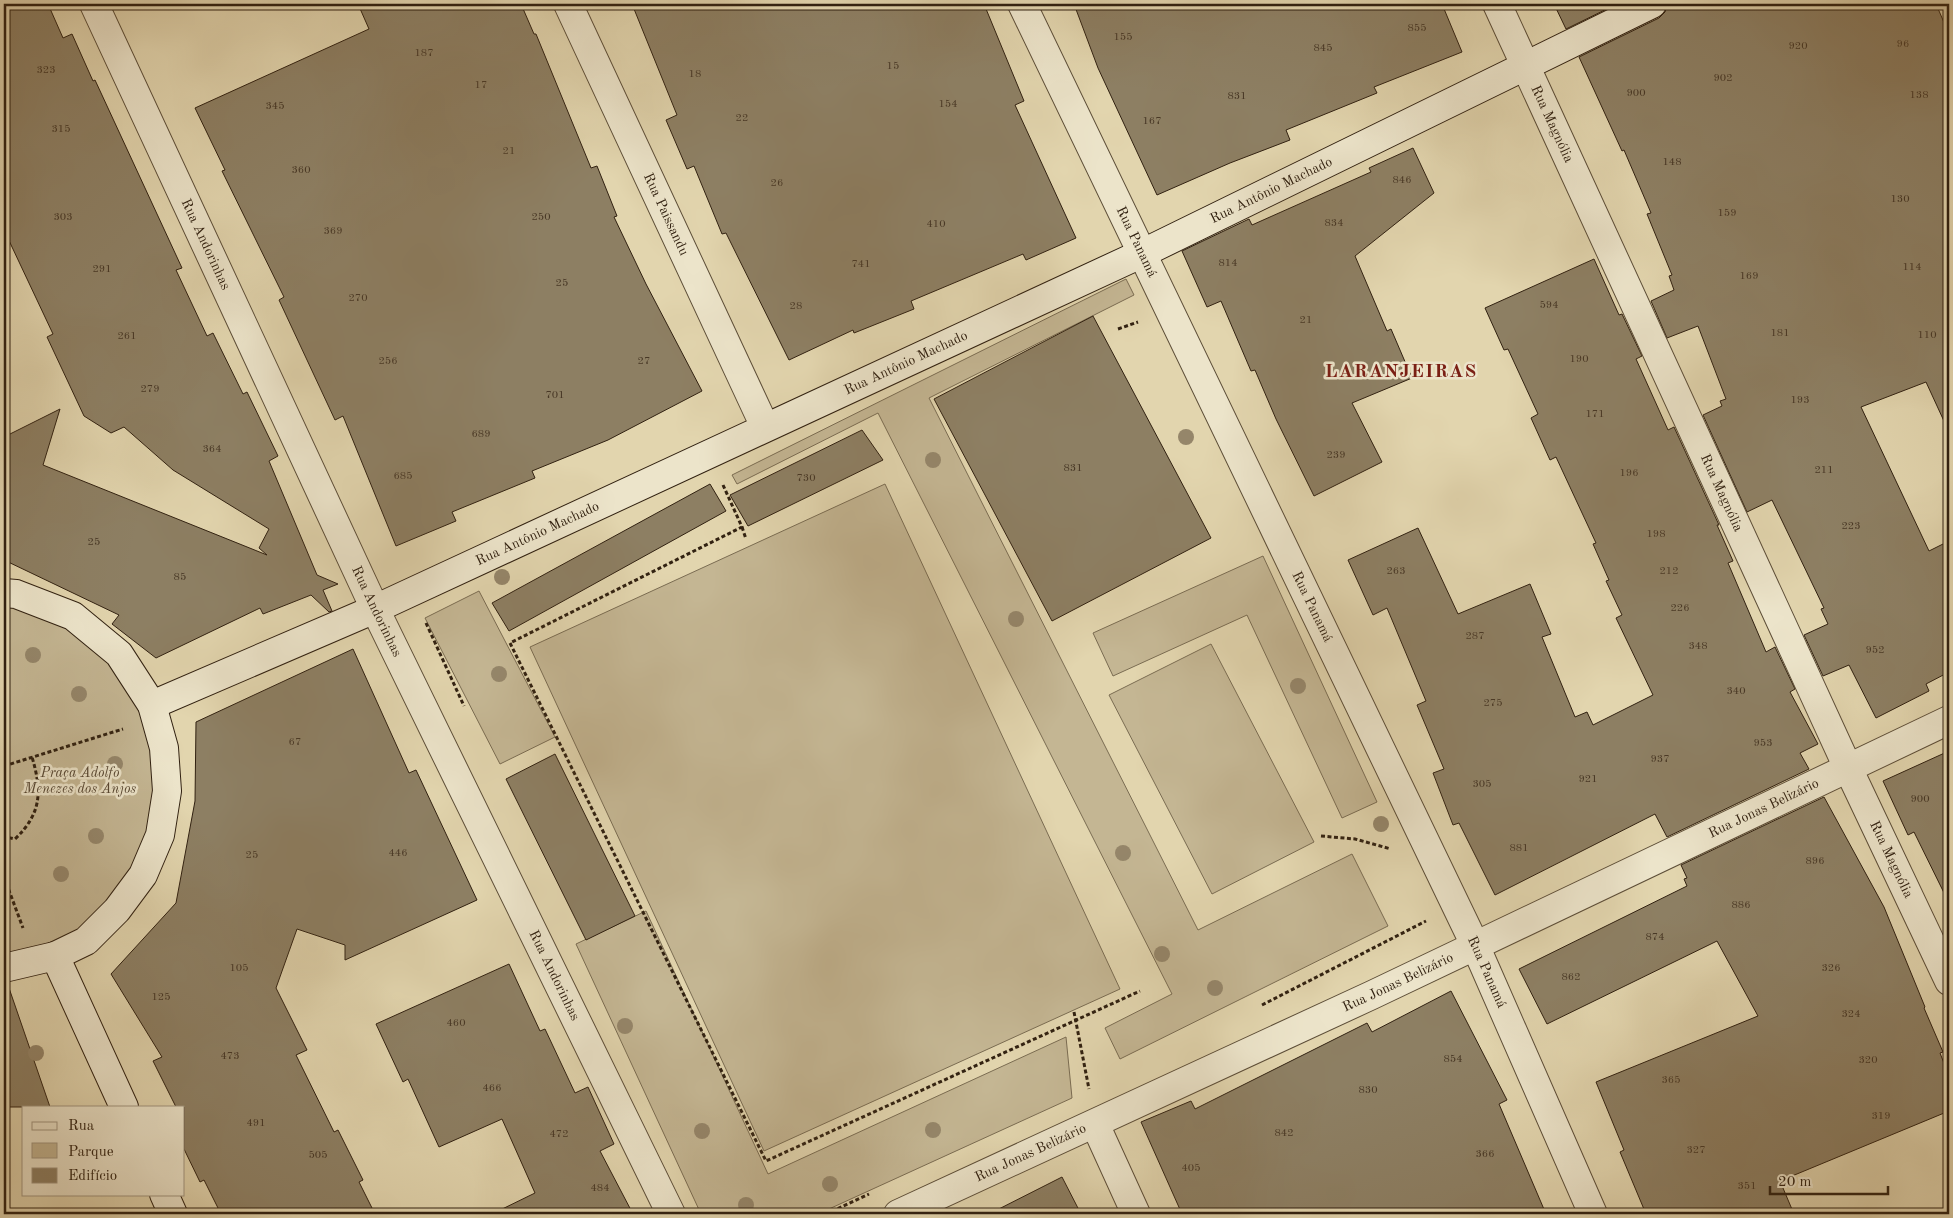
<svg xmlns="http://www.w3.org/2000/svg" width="1953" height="1218" font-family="'Old Standard TT',serif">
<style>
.green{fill:#c4b693;stroke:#7a6c52}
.building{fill:#8d7f63;stroke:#312111}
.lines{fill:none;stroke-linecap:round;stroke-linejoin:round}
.street-casing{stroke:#5d4e38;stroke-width:30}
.secondary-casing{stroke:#312111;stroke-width:30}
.path{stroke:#312111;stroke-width:3;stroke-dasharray:4 2.5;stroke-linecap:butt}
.street{stroke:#ece4ca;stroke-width:28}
.secondary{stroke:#ece4ca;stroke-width:28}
.tree{fill:#95866a}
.labels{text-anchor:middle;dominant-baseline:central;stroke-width:5;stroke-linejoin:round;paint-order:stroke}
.number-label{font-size:11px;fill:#483826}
.street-label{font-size:14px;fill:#312111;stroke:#ece4ca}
.park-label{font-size:14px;font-style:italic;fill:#564632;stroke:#ece4ca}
.district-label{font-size:19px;font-weight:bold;letter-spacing:1px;fill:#7a1f14;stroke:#ece4ca}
</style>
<rect width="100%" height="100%" fill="#e2d5ae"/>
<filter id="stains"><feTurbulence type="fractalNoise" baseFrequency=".004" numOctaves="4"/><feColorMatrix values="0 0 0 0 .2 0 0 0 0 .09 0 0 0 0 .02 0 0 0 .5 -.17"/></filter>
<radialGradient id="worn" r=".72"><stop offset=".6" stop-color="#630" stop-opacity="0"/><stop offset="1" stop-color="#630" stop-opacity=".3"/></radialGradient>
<!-- green -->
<g class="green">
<path d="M1126,279l8,16 -205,103 269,532 154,-76 36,72 -268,133 -15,-31 67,-34 -294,-581 -141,71 -5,-9z"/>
<path d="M885,484l235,505 -356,162 -234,-504z"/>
<path d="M1263,556l114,246 -35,16 -95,-203 -134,61 -20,-43z"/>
<path d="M479,591l76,146 -55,27 -75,-146z"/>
<path d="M4,605l22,3 52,24 41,39 28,51 10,56 -7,57 -26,50 -44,44 -56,27 -20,2z"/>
<path d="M1211,644l103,198 -102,52 -103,-199z"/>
<path d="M646,911l122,263 298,-137 6,61 -254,116h-117l-125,-270z"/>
</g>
<!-- building -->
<g class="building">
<path d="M4,4h44l15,34 9,-4 21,47 2,-1 87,188 -6,2 31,66 6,-3 30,61 4,-2 31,64 -9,5 48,114 21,9 -15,6 9,21 -3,1 -18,-17 -48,19 -3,-6 -104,50 -44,-34 7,-9 -115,-55v-123l56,-28 -17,56 224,90 -8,-7 10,-19 -96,-59 -49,-43 -13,6 -27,-17 -37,-79 6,-3 -49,-104z"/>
<path d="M358,4h163l13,30h2l55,134 6,-2 20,50 -3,1 32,67 56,107 -94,49 -76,31 3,7 -83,34 4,9 -60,25 -53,-130 -8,4 -56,-120 5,-3 -62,-126 3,-1 -30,-62 174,-79z"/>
<path d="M632,4h352l40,97 -9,4 61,133 -50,22 -3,-6 -112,47 3,8 -60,24 -1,-3 -64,30 -63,-127 -4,1 -28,-68 -7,3 -21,-49 11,-5z"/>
<path d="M1074,4h368l20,48 -88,35 3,6 -91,37 4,10 -60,23 -73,32 -59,-127z"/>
<path d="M1554,4h63l-51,25z"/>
<path d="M1667,4h269l13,30v398l-23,-50 -65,25 68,144 20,-10v131l-23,12 3,7 -53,27 -27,-53 -26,11 -19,-41 24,-11 -7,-15 3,-1 -52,-108 -25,12 -44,-97 19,-9 -2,-5 6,-2 -28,-73 -31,12 -16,-37 23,-11 -5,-14 3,-1 -25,-61 4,-1 -27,-63 -2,1 -43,-94 80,-39 6,-6z"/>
<path d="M1413,148l21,45 -79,63 32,75 4,-2 21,49 -60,25 30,59 -68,34 -38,-77 -21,-49 -4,1 -30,-70 -14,6 -25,-56 67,-32 3,6 119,-53 -2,-4z"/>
<path d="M1594,259l25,56 3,-1 20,42 -6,3 32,71 6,-3 45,98h-2l16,36 -5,2 38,89 9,-5 20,42 -5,3 28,52 -18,9 9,16 -142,68 -12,-23 -160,81 -36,-72 -6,2 -20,-52 11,-4 -27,-64 9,-4 -39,-93 -14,7 -25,-55 70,-32 40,86 72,-30 21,50 -9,3 33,80 12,-5 6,13 60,-30 -37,-77 6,-3 -16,-34 3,-1 -16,-36 3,-1 -40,-86 -6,3 -19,-42 7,-4 -30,-65 -4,1 -19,-42z"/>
<path d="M1093,316l118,222 -159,83 -118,-222z"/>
<path d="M862,430l21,30 -135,66 -18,-31z"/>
<path d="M710,484l16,27 -217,120 -17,-28z"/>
<path d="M353,649l56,124 7,-3 61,130 -132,60v-15l-48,-16 -21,59 31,62 -11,5 38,77 4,-2 25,50 -4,2 16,32h-154l-17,-34 -4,2 -16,-33v-42h-8l-23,-46 9,-4 -51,-83 65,-71 19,-102 1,-79z"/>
<path d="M1949,751v152l-35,-71 -6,3 -25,-54z"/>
<path d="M555,754l80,162 -49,24 -80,-161z"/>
<path d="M1824,797l60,110 41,100 -1,1 19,44 -3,1 9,23v35l-169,70 14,33h-148l-26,-62 4,-2 -28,-68 162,-66 -41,-75 -170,83 -28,-55 168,-83 -3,-7 3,-1 -6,-13z"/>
<path d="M509,964l31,67 5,-2 30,64 13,-6 26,57 -14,7 33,63h-141l43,-21 -33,-74 -63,28 -31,-68 -5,3 -27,-58z"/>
<path d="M9,988l41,119h-46v-118z"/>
<path d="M1451,991l56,109 -8,4 47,110h-364l-41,-92 50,-21 4,8 172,-86 5,9z"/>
<path d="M1062,1177l19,37h-92z"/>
</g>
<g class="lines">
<defs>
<g id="street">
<path id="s1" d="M94,4l281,605 296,605"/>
<path id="s2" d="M568,4l197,423"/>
<path id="s3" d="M1022,4l453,941 118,269"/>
<path id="s4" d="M1497,4l351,764 101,213"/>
<path d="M1095,1124l41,90"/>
<path id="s5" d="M898,1214l474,-219 577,-275"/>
</g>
<g id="secondary">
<path d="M4,593l12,1 57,22 46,38 33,51 12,43 3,43 -7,44 -17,40 -26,35 -31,31 -31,15 -51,12"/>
<path id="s6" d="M152,705l223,-96 768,-356 509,-249"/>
<path d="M55,956l69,151"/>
<path d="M164,1194l9,20"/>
</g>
</defs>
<!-- street casing -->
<use href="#street" class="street-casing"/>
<!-- secondary casing -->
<use href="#secondary" class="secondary-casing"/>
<!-- path -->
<g class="path">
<path d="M1118,329l20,-7"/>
<path d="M723,485l19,42 -232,116 256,518 374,-170"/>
<path d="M742,527l4,12"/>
<path d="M426,623l38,83"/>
<path d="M4,766l119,-37"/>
<path d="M4,834l2,3 9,2c27,-26 27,-48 17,-82"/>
<path d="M1321,836l34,3 36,10"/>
<path d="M4,877l19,51"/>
<path d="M1262,1005l164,-84"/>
<path d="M1074,1012l15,77"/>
<path d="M826,1214l43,-20"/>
</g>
<!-- street -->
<use href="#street" class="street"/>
<!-- secondary -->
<use href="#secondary" class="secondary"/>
</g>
<!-- trees -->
<g class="tree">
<circle cx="1186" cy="437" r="8"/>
<circle cx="933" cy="460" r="8"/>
<circle cx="502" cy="577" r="8"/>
<circle cx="1016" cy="619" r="8"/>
<circle cx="33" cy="655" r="8"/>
<circle cx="499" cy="674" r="8"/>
<circle cx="1298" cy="686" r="8"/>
<circle cx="79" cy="694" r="8"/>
<circle cx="115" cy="764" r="8"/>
<circle cx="1381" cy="824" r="8"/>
<circle cx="96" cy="836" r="8"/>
<circle cx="1123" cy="853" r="8"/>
<circle cx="61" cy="874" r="8"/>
<circle cx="1162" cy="954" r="8"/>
<circle cx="1215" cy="988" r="8"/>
<circle cx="625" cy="1026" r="8"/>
<circle cx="36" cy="1053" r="8"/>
<circle cx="933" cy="1130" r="8"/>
<circle cx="702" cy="1131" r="8"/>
<circle cx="830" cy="1184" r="8"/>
<circle cx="746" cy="1205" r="8"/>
</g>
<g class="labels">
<!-- number labels -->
<g class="number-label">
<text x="1417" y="28">855</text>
<text x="1123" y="37">155</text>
<text x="1903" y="44">96</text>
<text x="1798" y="46">920</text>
<text x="1323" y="48">845</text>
<text x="424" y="53">187</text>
<text x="893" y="66">15</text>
<text x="46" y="70">323</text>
<text x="695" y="74">18</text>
<text x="1723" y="78">902</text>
<text x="481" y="85">17</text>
<text x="1636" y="93">900</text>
<text x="1919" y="95">138</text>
<text x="1237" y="96">831</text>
<text x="948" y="104">154</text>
<text x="275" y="106">345</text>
<text x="742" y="118">22</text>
<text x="1152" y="121">167</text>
<text x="61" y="129">315</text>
<text x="509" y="151">21</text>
<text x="1672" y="162">148</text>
<text x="301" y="170">360</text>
<text x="1402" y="180">846</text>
<text x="777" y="183">26</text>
<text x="1900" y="199">130</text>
<text x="1727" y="213">159</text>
<text x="63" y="217">303</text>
<text x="541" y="217">250</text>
<text x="1334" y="223">834</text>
<text x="936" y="224">410</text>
<text x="333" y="231">369</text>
<text x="1228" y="263">814</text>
<text x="861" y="264">741</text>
<text x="1912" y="267">114</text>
<text x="102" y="269">291</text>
<text x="1749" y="276">169</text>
<text x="562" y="283">25</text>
<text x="358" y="298">270</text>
<text x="1549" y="305">594</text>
<text x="796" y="306">28</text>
<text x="1306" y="320">21</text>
<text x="1780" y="333">181</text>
<text x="1927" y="335">110</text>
<text x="127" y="336">261</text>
<text x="1579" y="359">190</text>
<text x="388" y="361">256</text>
<text x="644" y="361">27</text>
<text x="150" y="389">279</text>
<text x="555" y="395">701</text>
<text x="1800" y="400">193</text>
<text x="1595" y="414">171</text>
<text x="481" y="434">689</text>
<text x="212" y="449">364</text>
<text x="1336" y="455">239</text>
<text x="1073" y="468">831</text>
<text x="1824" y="470">211</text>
<text x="1629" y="473">196</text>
<text x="403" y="476">685</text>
<text x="806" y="478">730</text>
<text x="1851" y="526">223</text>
<text x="1656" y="534">198</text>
<text x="94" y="542">25</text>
<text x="1396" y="571">263</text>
<text x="1669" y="571">212</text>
<text x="180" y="577">85</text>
<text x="1680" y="608">226</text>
<text x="1475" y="636">287</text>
<text x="1698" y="646">348</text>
<text x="1875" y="650">952</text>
<text x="1736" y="691">340</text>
<text x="1493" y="703">275</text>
<text x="295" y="742">67</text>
<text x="1763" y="743">953</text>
<text x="1660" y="759">937</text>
<text x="1588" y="779">921</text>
<text x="1482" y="784">305</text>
<text x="1920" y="799">900</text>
<text x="1519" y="848">881</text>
<text x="398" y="853">446</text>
<text x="252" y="855">25</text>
<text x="1815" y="861">896</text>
<text x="1741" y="905">886</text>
<text x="1655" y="937">874</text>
<text x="239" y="968">105</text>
<text x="1831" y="968">326</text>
<text x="1571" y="977">862</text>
<text x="161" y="997">125</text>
<text x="1851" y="1014">324</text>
<text x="456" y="1023">460</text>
<text x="230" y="1056">473</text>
<text x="1453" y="1059">854</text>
<text x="1868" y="1060">320</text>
<text x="1671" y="1080">365</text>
<text x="492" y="1088">466</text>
<text x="1368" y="1090">830</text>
<text x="1881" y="1116">319</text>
<text x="256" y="1123">491</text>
<text x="1284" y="1133">842</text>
<text x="559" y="1134">472</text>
<text x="1696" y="1150">327</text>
<text x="1485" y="1154">366</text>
<text x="318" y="1155">505</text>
<text x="1191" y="1168">405</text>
<text x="1747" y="1186">351</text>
<text x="600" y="1188">484</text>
</g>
<!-- street labels -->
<g class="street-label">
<text stroke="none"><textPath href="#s4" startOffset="132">Rua Magnólia</textPath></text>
<text stroke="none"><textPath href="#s6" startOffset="1232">Rua Antônio Machado</textPath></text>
<text stroke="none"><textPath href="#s2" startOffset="232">Rua Paissandu</textPath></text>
<text stroke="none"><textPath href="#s3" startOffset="264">Rua Panamá</textPath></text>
<text stroke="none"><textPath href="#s1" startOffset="265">Rua Andorinhas</textPath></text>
<text stroke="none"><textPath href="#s6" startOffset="828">Rua Antônio Machado</textPath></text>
<text stroke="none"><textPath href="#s4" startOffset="538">Rua Magnólia</textPath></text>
<text stroke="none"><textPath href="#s6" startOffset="422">Rua Antônio Machado</textPath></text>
<text stroke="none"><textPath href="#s3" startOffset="669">Rua Panamá</textPath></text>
<text stroke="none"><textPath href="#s1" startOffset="670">Rua Andorinhas</textPath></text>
<text stroke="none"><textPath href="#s5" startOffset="956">Rua Jonas Belizário</textPath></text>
<text stroke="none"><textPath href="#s4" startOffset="942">Rua Magnólia</textPath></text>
<text stroke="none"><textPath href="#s3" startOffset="1074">Rua Panamá</textPath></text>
<text stroke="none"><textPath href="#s1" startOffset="1075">Rua Andorinhas</textPath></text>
<text stroke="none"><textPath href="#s5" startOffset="551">Rua Jonas Belizário</textPath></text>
<text stroke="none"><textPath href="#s5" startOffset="146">Rua Jonas Belizário</textPath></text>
</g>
<!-- park labels -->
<g class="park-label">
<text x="80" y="773">Praça Adolfo<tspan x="80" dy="16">Menezes dos Anjos</tspan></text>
</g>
<!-- district labels -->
<g class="district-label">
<text x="1401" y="372">LARANJEIRAS</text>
</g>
</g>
<!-- margin -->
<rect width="1953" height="1218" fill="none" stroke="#e2d5ae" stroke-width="20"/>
<rect x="5" y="5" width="1943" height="1208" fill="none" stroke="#312111" stroke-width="2.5"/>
<rect x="10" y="10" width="1933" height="1198" fill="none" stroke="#312111"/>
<!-- legend -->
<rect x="22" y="1106" width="162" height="90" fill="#ece4ca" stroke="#a19680"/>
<rect x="32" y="1122" width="25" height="8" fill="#ece4ca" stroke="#a19680"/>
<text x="68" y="1130" font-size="15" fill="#312111">Rua</text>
<rect x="32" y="1143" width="25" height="15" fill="#c4b693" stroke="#a19680"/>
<text x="68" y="1156" font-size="15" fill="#312111">Parque</text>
<rect x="32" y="1168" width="25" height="15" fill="#8d7f63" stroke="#a19680"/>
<text x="68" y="1180" font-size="15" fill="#312111">Edifício</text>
<!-- scale -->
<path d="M1770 1186v8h118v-8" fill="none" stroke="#312111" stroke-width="2.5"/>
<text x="1778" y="1186" font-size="15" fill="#312111" stroke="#ece4ca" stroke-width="4" paint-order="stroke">20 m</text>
<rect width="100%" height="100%" filter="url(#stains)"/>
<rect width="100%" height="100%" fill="url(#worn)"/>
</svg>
